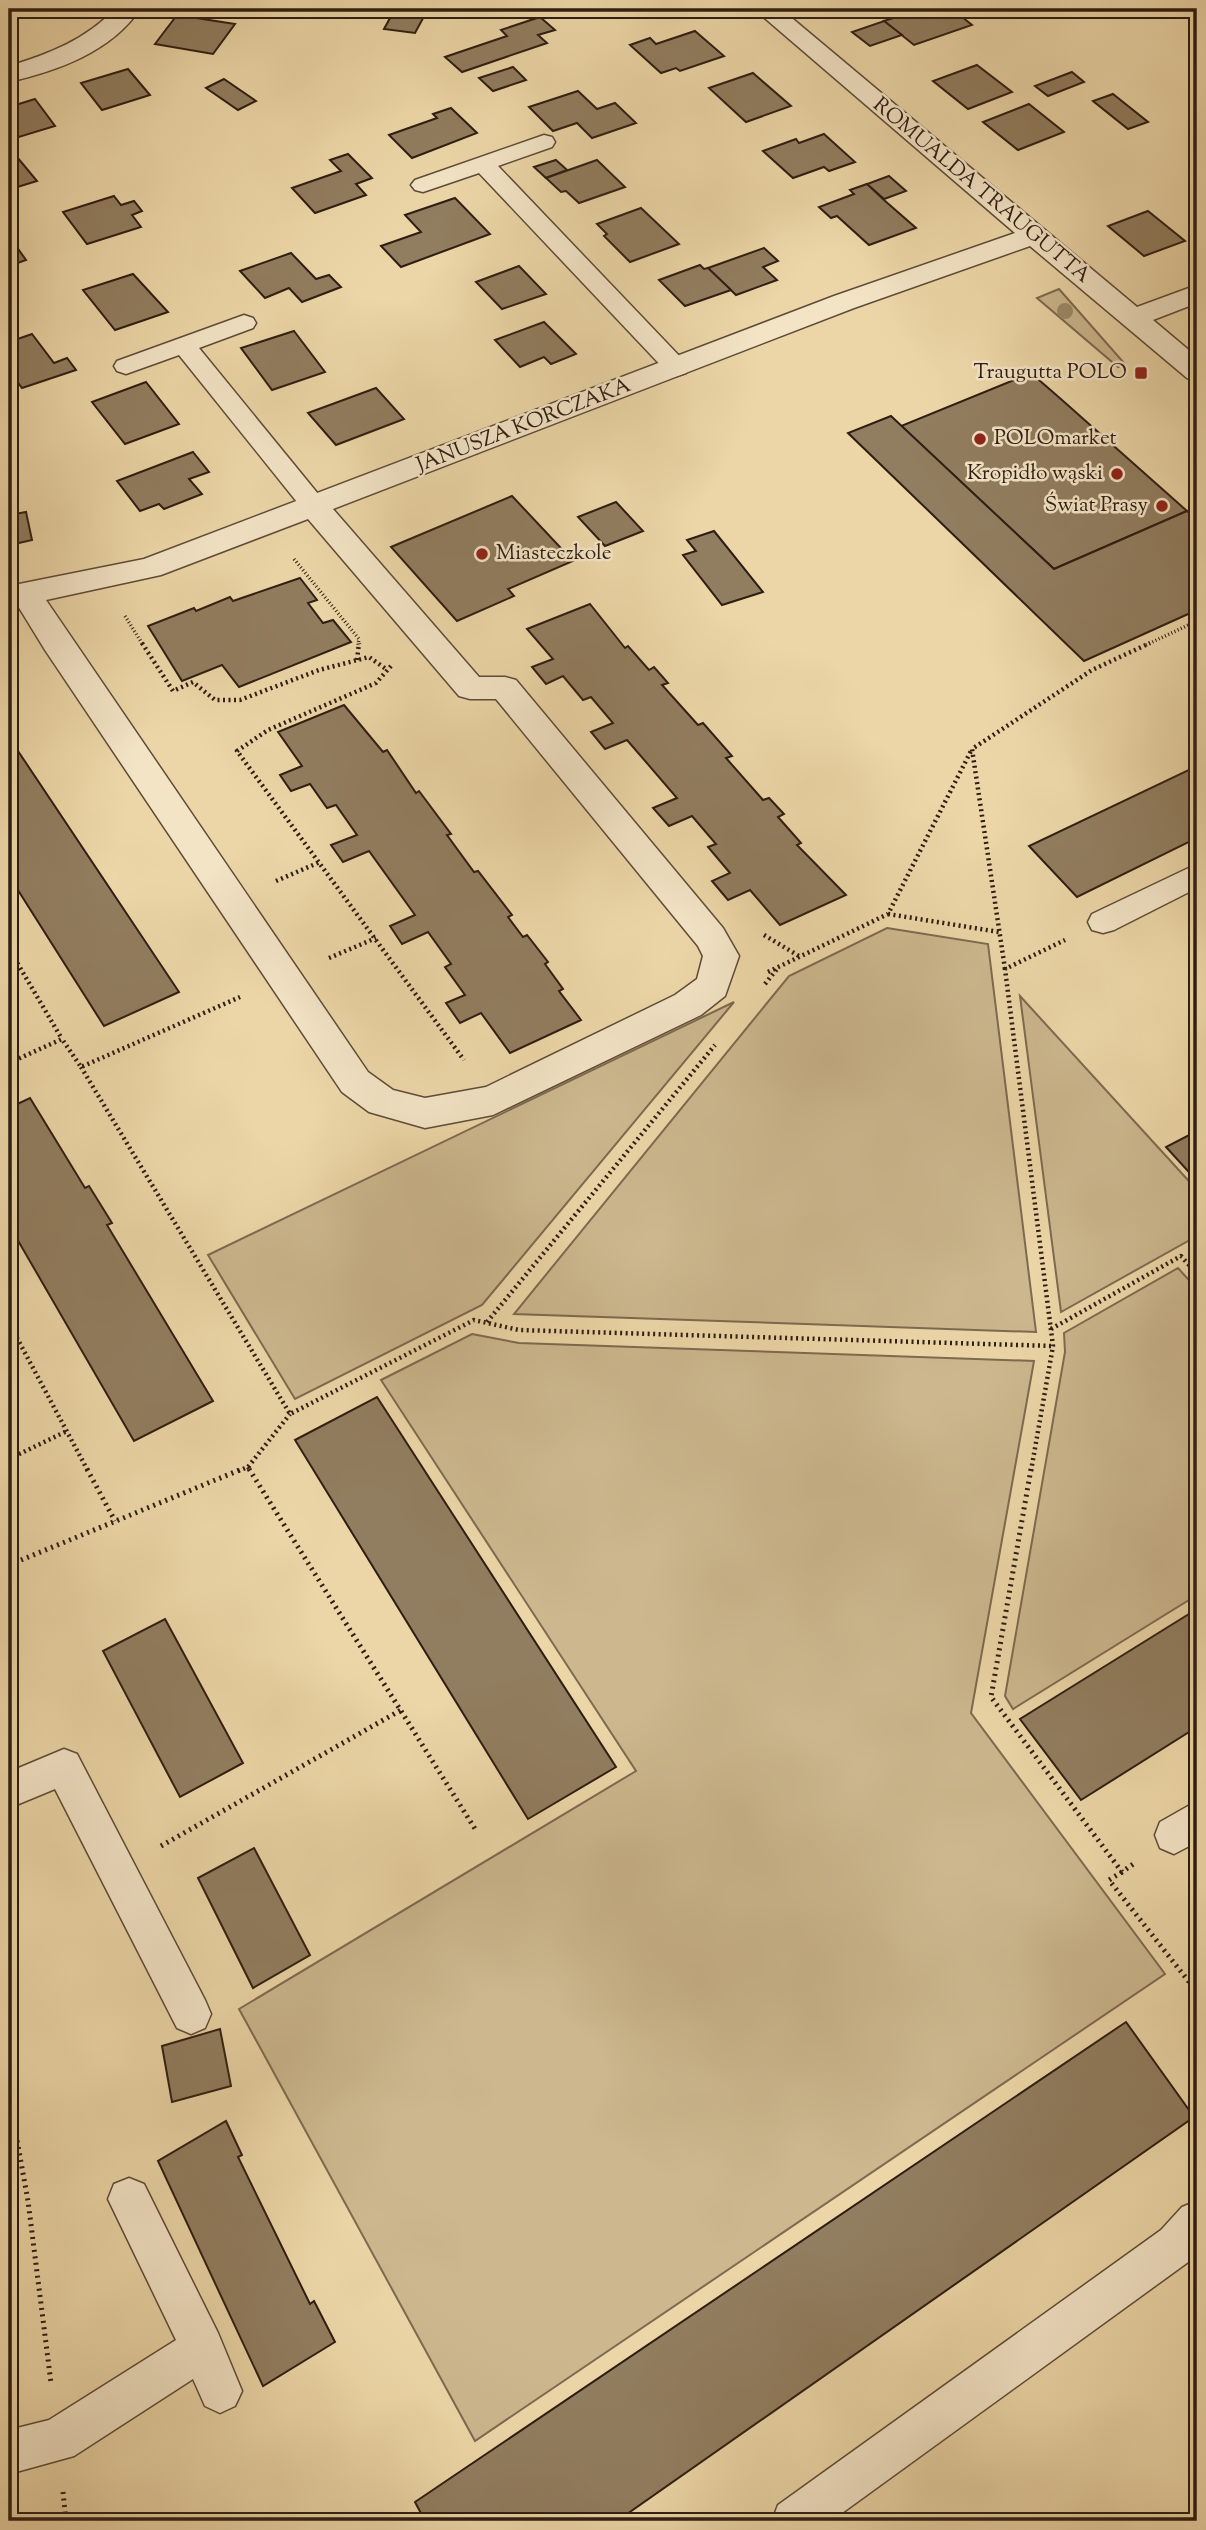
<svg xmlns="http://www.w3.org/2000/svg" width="1206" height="2530" font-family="'Sorts Mill Goudy',serif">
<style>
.green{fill:#ccb78e;stroke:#7d6a50;stroke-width:2}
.building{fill:#917d5f;stroke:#2e1d12;stroke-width:2}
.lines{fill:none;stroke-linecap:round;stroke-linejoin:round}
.lane-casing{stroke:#5e4b37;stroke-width:3}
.street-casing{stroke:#5e4b37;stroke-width:3}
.path-far2{stroke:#2e1d12;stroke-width:3.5;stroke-dasharray:1 2.5;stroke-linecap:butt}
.path-far1{stroke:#2e1d12;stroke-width:4.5;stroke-dasharray:2 3.5;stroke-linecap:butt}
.path{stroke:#2e1d12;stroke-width:5;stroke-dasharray:2 4.5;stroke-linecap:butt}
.lane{fill:#f3e4c6;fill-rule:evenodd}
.street{fill:#f3e4c6;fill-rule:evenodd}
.tree{fill:#9d8a69}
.poi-dot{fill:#8f2418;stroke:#f3e4c6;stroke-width:2.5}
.labels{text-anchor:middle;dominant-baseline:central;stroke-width:5;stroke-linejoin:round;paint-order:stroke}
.far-street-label{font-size:21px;fill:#2e1d12;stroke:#f3e4c6}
.far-poi-label{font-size:21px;fill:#2e1d12;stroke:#f3e4c6;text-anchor:end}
</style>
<rect width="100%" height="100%" fill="#ecd6a7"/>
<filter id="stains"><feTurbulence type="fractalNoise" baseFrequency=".00286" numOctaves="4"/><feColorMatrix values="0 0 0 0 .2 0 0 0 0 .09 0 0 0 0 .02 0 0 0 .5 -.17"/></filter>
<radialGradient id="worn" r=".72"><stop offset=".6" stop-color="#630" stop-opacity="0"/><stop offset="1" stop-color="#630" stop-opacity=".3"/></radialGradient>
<!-- green -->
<g class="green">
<path d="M1059,289l66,75 -7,3 -81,-69z"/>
<path d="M887,928l101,16 48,388 -522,-18 275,-338z"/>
<path d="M1020,996l177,194v46l-136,76z"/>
<path d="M734,1002l-252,303 -187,94 -87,-144z"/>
<path d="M1178,1268l19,21v306l-184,114 -8,-13 60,-344 -1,-19z"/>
<path d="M472,1334l47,9 515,18 -63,352 194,261 -690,467 -236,-432 397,-238 -255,-391z"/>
</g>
<!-- building -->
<g class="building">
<path d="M395,9h33l-13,24 -31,-4z"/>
<path d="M621,9h39l-29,9z"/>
<path d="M844,9h39l-27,9z"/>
<path d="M921,9h11l6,4 14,-4 20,16 -58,20 -30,-24z"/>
<path d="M177,15l58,9 -22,30 -58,-10z"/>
<path d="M540,17l15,13 -17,5 9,8 -85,29 -17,-15 62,-21 -6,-6z"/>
<path d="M884,21l18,14 -32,11 -18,-14z"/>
<path d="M695,31l29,25 -44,15 -4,-3 -15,5 -31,-28 20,-7 6,6z"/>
<path d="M977,65l35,27 -44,17 -35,-28z"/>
<path d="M513,67l13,13 -33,11 -14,-13z"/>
<path d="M128,69l22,26 -48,15 -21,-27z"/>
<path d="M1072,72l12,10 -36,14 -13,-10z"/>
<path d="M753,73l38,33 -45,16 -37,-34z"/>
<path d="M224,79l32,22 -18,9 -32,-22z"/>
<path d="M578,91l19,18 18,-6 21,20 -44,15 -15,-15 -24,8 -24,-24z"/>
<path d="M1113,94l35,28 -20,7 -35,-28z"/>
<path d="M35,99l20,27 -46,14v-33z"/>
<path d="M1029,104l35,28 -46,18 -35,-28z"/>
<path d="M451,108l26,25 -65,25 -23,-23 48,-17 -4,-4z"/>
<path d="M824,134l31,28 -26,9 -5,-4 -31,11 -30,-27 33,-12 3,4z"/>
<path d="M348,154l24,24 -16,6 10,11 -51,18 -23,-25 49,-17 -11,-11z"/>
<path d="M17,157l20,24 -23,7 -5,-7v-21z"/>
<path d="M556,160l11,10 -21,8 -12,-11z"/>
<path d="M597,160l28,27 -46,16 -13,-12 -5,1 -15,-14z"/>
<path d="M889,176l17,15 -22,8 -17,-15z"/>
<path d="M867,184l17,16 32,28 -47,17 -32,-29 -6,2 -12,-11 35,-13 -4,-4z"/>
<path d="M114,196l7,9 13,-4 8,10 -10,4 9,12 -54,17 -24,-32z"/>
<path d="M455,198l35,36 -89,33 -20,-21 40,-14 -16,-17z"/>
<path d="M641,208l38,36 -49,18 -26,-26 3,-2 -10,-10z"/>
<path d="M1148,211l37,30 -41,15 -36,-30z"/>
<path d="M9,236l17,24 -17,6z"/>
<path d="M764,248l14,13 -15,6 14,13 -41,15 -28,-27z"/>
<path d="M291,253l25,26 13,-4 12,12 -39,15 -13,-14 -24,10 -25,-27z"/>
<path d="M700,265l4,4 4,-1 23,22 -46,16 -26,-26z"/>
<path d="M519,266l27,28 -44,15 -26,-27z"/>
<path d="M133,274l35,38 -53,18 -32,-40z"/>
<path d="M544,322l32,32 -25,10 -7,-7 -24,10 -25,-27z"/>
<path d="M294,331l31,41 -53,18 -31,-42z"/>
<path d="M32,334l22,29 13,-5 9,12 -54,18 -9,-12 -4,2v-36z"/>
<path d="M1031,373l31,27 125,111 -133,58 -153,-143z"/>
<path d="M146,382l33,42 -54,20 -33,-42z"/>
<path d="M376,388l28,31 -68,26 -28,-32z"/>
<path d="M891,416l163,153 133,-58 10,9v90l-113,51 -236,-228z"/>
<path d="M193,452l16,20 -20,7 13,15 -38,15 -5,-5 -19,7 -23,-30z"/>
<path d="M512,496l61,65 -65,28 6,7 -57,25 -66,-74z"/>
<path d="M616,502l27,29 -38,15 -27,-29z"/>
<path d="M26,512l6,28 -22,5 2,11h-3v-41z"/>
<path d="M714,531l49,61 -41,13 -39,-50 13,-4 -9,-11z"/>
<path d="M300,578l17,22 -9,3 15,20 10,-3 18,22 -112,45 -17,-22 -40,16 -34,-55 46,-18 2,3 34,-14 3,4z"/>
<path d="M590,604l35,44 3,-2 21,24 5,-3 14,16 -6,2 36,40 5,-2 29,33 -6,2 37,42 6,-2 15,16 -6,3 23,26 -4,2 49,50 -66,30 -30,-35 -22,10 -16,-19 18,-8 -22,-26 8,-3 -24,-28 -23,10 -16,-18 24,-10 -50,-58 -22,9 -14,-17 22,-9 -22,-26 -8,3 -20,-24 -17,8 -14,-17 21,-8 -26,-30z"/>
<path d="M344,705l39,47 4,-2 29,43 3,-2 32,43 -4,1 27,37 4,-1 34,44 -4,2 15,20 4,-2 21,27 -3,2 18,25 -4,2 22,29 -71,33 -29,-40 -21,10 -14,-20 19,-8 -20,-28 6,-3 -23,-32 -26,12 -12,-18 25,-11 -46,-64 -26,11 -12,-17 26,-10 -21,-30 -9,3 -17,-24 -19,7 -11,-16 22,-9 -24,-34z"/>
<path d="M18,751l161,241 -75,34 -95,-150v-121z"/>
<path d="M1197,766v72l-120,59 -48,-51z"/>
<path d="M30,1098l55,90 4,-2 23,37 -5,2 106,176 -79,40 -125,-216v-117z"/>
<path d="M1197,1131v50l-31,-34z"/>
<path d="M377,1397l239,370 -88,52 -233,-379z"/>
<path d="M1197,1609v118l-116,73 -61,-81z"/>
<path d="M165,1619l78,144 -63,34 -77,-146z"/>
<path d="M254,1848l56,107 -57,33 -55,-110z"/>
<path d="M1126,2022l68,95 -577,404h-192l-10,-19z"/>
<path d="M220,2029l11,57 -59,16 -10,-56z"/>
<path d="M226,2121l16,34 -4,2 72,147 4,-3 21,41 -72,44 -105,-225z"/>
</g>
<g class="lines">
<defs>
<g id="lane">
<path d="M544,135l8,2 3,5 -3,5 -54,19 188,197 3,5 -3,5 -9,3 -9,-3 -189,-200 -56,19 -8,-2 -4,-5 4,-5z"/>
<path d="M244,315l9,3 3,5 -3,5 -54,20 124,152 4,6 -4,6 -9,3 -9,-3 -126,-157 -53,19 -9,-3 -3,-5 3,-5z"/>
<path d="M1197,864v24l-83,42 -11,3 -11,-3 -4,-8 4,-8z"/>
<path d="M64,1749l13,5 128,246 6,14 -6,14 -14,6 -14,-6 -122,-239 -46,19v-36z"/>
<path d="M1197,1801v41l-23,12 -14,-6 -5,-13 5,-13z"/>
<path d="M129,2178l15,6 74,149 24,58 -7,15 -15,7 -15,-7 -12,-27 -119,77 -65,18v-44l40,-10 127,-80 -68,-141 6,-15z"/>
<path d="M1197,2201v52l-6,7 -360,261h-59l6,-16 383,-275 21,-23z"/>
</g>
<g id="street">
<path d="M115,9h25c-29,43 -83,62 -131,73v-16c40,-12 76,-26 106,-57z"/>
<path d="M754,9h27l356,298 60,-22v18l-44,17 44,37v24l-10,-3 -157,-132 -176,62 -521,201 146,168h26l11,3 207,248 16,28 -14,40 -24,19 -208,100 -68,13 -56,-16 -27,-20 -297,-442 -27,-44 -9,2v-22l135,-27 690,-263 181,-63zM308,519l151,177 11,3h26l202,247 5,10 -6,23 -22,16 -189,92 -61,11 -32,-8 -25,-18 -322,-472 115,-25z"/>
</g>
</defs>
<!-- lane casing -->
<use href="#lane" class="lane-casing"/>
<!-- street casing -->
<use href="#street" class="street-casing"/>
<!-- path-far2 -->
<g class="path-far2">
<path d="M294,559l65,80 -1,6"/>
<path d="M125,616l18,29"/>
<path d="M1146,645l51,-24"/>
</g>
<!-- path-far1 -->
<g class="path-far1">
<path d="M142,643l31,48 20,-9 22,18h25l79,-30 50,-13 17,12"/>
<path d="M357,660l2,-17"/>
<path d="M391,666l-15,17 -108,47 -31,21 227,309"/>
<path d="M276,881l44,-19"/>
<path d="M888,914l111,18"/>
<path d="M764,935l35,21"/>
<path d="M9,949l53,90"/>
<path d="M329,958l47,-20"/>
<path d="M1005,969l-33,-220 120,-79 58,-27"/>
<path d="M768,972l120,-58 84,-165"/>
<path d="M765,984l12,-15"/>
<path d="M9,1063l53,-24 19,28 159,-70"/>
<path d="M81,1067l209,347 184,-94 45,10 534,16"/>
<path d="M487,1322l228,-277"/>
<path d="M9,1323l79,148"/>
<path d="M1051,1329l130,-73 16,18"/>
<path d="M9,1459l58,-28"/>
<path d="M248,1467l3,4"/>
<path d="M238,1471l10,-4 42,-53"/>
<path d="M1031,1471l22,-125 -48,-377 60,-29"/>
</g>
<!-- path -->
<g class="path">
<path d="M87,1469l28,52"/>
<path d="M249,1469l228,363"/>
<path d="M1031,1469l-40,228 131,175 14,-10"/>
<path d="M9,1565l233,-96"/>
<path d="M161,1846l240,-136"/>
<path d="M1122,1872l-13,8 88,112"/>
<path d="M9,2096l19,105 23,182"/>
<path d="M63,2492l3,29"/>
<path d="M1194,2521l3,-4"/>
</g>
<!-- lane -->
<use href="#lane" class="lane"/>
<!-- street -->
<use href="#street" class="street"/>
</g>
<!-- trees -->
<circle class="tree" cx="1065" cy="311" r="8"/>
<!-- markers -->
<g class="poi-dot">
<rect x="1134" y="366" width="14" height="14" rx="3.5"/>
<circle cx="980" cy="439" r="7"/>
<circle cx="1117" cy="474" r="7"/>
<circle cx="1162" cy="506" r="7"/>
<circle cx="482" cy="554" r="7"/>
</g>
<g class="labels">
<!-- far-street labels -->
<g class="far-street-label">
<text transform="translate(981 191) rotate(40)">ROMUALDA TRAUGUTTA</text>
<text transform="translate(524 426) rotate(-21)">JANUSZA KORCZAKA</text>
</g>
<!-- far-poi labels -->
<g class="far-poi-label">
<text x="1127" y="373">Traugutta POLO</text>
<text x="994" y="439" text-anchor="start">POLOmarket</text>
<text x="1103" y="474">Kropidło wąski</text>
<text x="1148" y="506">Świat Prasy</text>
<text x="496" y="554" text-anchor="start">Miasteczkole</text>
</g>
</g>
<!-- margin -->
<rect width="1206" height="2530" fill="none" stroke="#ecd6a7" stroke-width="35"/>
<rect x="10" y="10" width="1185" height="2509" fill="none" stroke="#2e1d12" stroke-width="3.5"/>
<rect x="18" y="18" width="1171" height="2495" fill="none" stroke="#2e1d12" stroke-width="2"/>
<rect width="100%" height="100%" filter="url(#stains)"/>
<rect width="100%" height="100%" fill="url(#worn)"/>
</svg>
